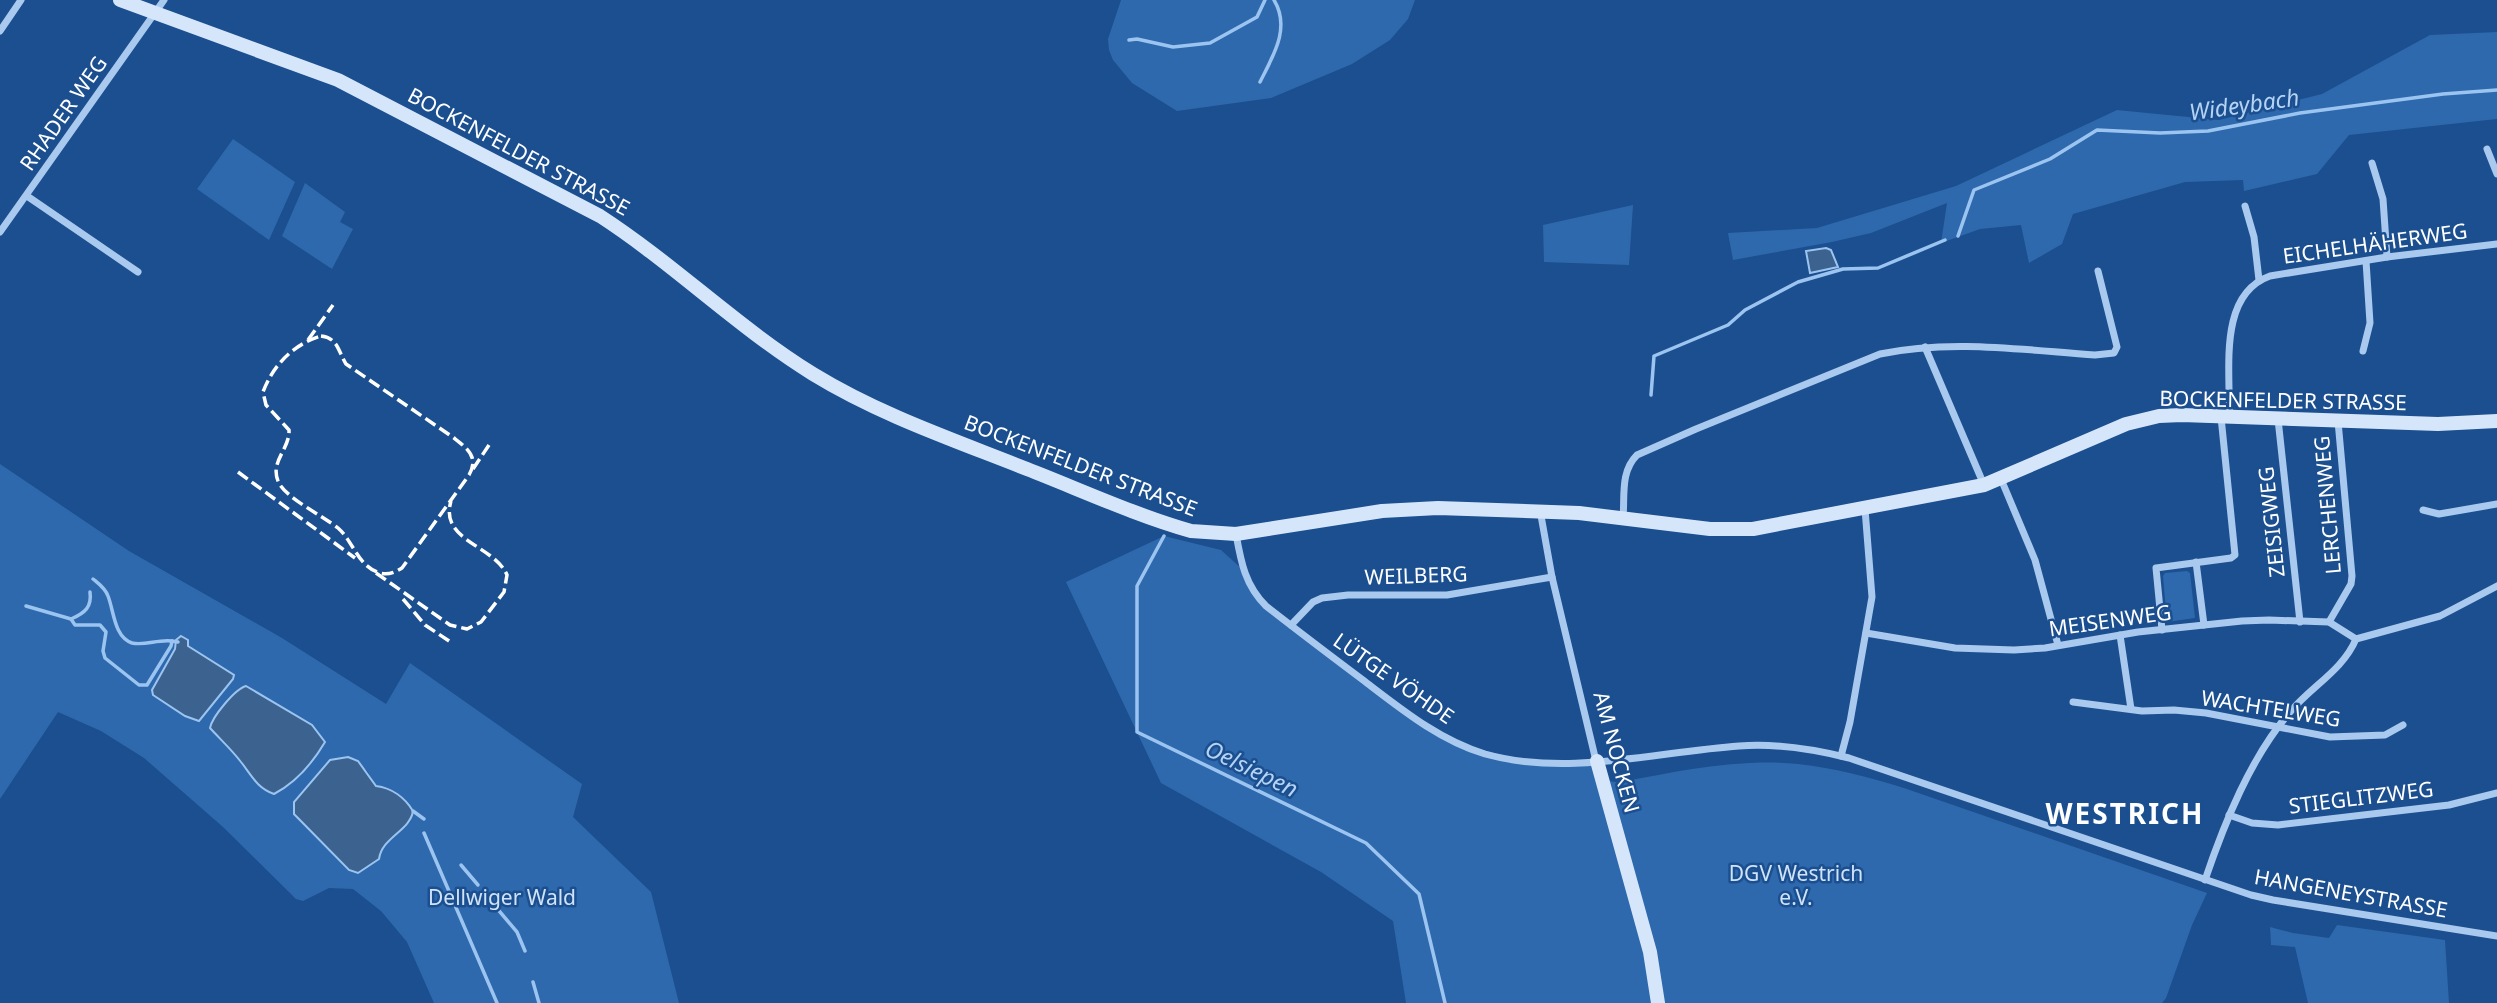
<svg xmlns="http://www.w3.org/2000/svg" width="2497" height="1003" font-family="'Noto Sans',sans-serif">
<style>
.green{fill:#2e69ad;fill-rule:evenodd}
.water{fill:#3c6290;stroke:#9cc4f0;stroke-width:2}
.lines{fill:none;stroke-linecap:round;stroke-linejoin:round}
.stream{stroke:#9cc4f0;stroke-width:3.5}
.street{stroke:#a9c9ee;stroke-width:7}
.secondary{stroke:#d6e6fa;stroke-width:14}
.rail{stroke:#fff;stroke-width:3.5;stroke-dasharray:12 5;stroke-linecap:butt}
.labels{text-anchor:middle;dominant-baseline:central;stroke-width:5;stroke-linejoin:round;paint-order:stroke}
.street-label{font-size:21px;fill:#fff;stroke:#1b4f8f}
.park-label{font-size:21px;fill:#cfe3fa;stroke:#1b4f8f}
.water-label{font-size:23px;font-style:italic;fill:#b5d3f5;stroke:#1b4f8f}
.district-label{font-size:28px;font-weight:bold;letter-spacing:2px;fill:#fff;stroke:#1b4f8f}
</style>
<rect width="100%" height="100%" fill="#1b4f8f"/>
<!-- green -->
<g class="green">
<path d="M1121,0h294l-7,19 -18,21 -38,24 -81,34 -94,13 -45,-28 -19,-23 -4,-10 -1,-11z"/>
<path d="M2497,32v87l-148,16 -32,39 -73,17 -1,-11 -58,2 -112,32 -11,30 -33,19 -8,-38 -41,4 -39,14 6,-40 -76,30 -39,9 -99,18 -5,-27 89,-5 139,-42 161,-76 102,10 103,-26 108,-59z"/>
<path d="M233,139l62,43 -26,58 -72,-51z"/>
<path d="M305,183l40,29 -5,10 13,7 -21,40 -50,-33z"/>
<path d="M1633,205l-4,60 -85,-3 -1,-37z"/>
<path d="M0,464l129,87 153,87 104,66 24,-41 172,121 -9,33 78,75 28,111h-245l-27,-61 -26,-31 -28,-22 -24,-1 -26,13 -7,-2 -73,-72 -79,-69 -43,-27 -43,-19 -58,87zM247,686l65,40 13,16 -13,21 -14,14 -45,3 -12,-18 -31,-34c2,-11 25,-39 37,-42zM348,757l19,14 9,15 8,1 27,34 -30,28 -2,10 -21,13 -9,-2 -55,-56v-12l36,-42z"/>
<path d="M1164,536l57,14 21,19 12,25 135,106 71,44 68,18 69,-1 4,18 18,4 7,25 -5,-26c57,-11 120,-24 177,-18 37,4 71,13 106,24l303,105 -15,32 -26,73 -4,5h-756l-13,-82 -72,-49 -160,-89 -95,-201z"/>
<path d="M2187,571l3,2 5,45 -28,4 -4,-46 2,-3z"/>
<path d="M2337,925l108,15 4,63h-141l-13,-56 -24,-2 -1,-18 23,6 36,5z"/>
</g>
<!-- water -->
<g class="water">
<path d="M1826,248l5,2 7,17 -28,6 -4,-22z"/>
<path d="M181,636l7,4v6l46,29 -1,4 -34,42 -14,-5 -32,-21 -1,-5 23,-41 1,-9z"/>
<path d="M246,686l66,39 13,17c-13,22 -28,40 -51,52 -17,-6 -22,-18 -33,-32 -9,-12 -21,-23 -31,-34 2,-11 25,-39 36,-42z"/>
<path d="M348,757l10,4 18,25c16,2 29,12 37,25 -3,20 -31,26 -34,48l-21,14 -9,-3 -55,-56v-12l36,-42z"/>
</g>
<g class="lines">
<!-- stream -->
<g class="stream">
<path d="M1129,40l8,-1 36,8 37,-4 47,-26 8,-17"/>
<path d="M1260,82c13,-26 31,-54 14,-82"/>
<path d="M1958,236l16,-46 76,-31 47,-29 63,3 48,-2 92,-18 143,-19 54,-4"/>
<path d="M1651,395l3,-39 74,-31 17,-15 53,-28 45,-13 35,-1 67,-28"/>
<path d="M1164,536l-27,50v146l229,111 53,51 26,109"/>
<path d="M93,579c6,5 12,9 15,17 6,15 6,41 24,47 13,3 26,-4 40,-2"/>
<path d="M26,606l45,13 4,6h25l6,7 -3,19 2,7 34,27h8l24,-39 1,-5 6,1"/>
<path d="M71,619c14,-6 21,-12 19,-27"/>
<path d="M413,811l11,8"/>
<path d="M424,833l73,170"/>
<path d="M461,865l17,20"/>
<path d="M484,893l33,39 8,19"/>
<path d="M533,982l6,21"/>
</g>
<!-- street -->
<g class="street">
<path d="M0,31l21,-31"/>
<path d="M2487,149l10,25"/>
<path d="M2372,163l11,36 4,58"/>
<path d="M27,196l111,76"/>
<path d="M2245,206l9,31 5,43"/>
<path d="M0,232l164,-232"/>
<path d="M1925,347l59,138"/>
<path d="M2363,351l7,-28 -4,-62"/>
<path d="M2229,416c2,-45 -12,-121 41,-140l117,-19 110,-13"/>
<path d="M2278,419l22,203"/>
<path d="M2001,479l34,81 23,85"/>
<path d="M1540,510l12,67 44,184"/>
<path d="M2423,510l16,4 58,-10"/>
<path d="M1623,518c2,-22 -3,-46 14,-63l59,-26 184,-75c70,-15 143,-4 215,1l19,-2 3,-6 -19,-76"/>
<path d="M1236,534c5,28 9,51 30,72 32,25 65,50 97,74 38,29 76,60 122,74 83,23 170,-2 254,-8 37,-3 74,3 110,12l402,137 22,5 224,36"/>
<path d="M2196,562l8,63"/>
<path d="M2329,622l22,-38 1,-8 -14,-155"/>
<path d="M1291,625l22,-23 9,-4 26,-3h99l105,-18"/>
<path d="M2162,630l-6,-62 75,-10 4,-3 -14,-138"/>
<path d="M1866,633l89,15 59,2 31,-2 93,-16 104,-11 27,-1 60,2 27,17"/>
<path d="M2120,635l11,74"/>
<path d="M2073,702l69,9 32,-1 32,3 124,24 55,-2 18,-10"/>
<path d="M1841,756l9,-34 22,-125 -7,-88"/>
<path d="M2229,815l23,8 26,2 171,-20 48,-12"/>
<path d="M2205,880c19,-56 46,-124 86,-169 21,-25 52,-41 65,-72l84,-23 57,-30"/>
</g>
<!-- secondary -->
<g class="secondary">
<path d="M120,0l218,80 262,136c74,48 137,111 213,158 67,41 141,66 214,95 54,21 108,46 164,62l45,3 146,-23 56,-3 141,5 131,16h43l231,-44 142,-61 33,-8 23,-1 256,9 59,-3"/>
<path d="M1597,761l53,191 8,51"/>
</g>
<!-- rail -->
<g class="rail">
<path d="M321,336c17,2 17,15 25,28l108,74c14,11 25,19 15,37l-67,93c-8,5 -16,8 -25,4 -20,-8 -24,-31 -39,-44 -15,-12 -54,-31 -60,-47 -8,-20 12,-32 11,-51l-23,-25 -3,-13c10,-27 31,-48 58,-56z"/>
<path d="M308,340l25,-35"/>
<path d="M473,469l16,-24"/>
<path d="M238,472l117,86"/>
<path d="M376,573l74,52 17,4 14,-7 23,-30 3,-17c-13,-30 -68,-34 -56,-74"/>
<path d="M403,599l22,26 27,18"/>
</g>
</g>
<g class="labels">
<!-- street labels -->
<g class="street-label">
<text transform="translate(63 113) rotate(-55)">RHADER WEG</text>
<text transform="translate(519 151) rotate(28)">BOCKENFELDER STRASSE</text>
<text transform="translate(2375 243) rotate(-8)">EICHELHÄHERWEG</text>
<text transform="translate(2283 400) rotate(1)">BOCKENFELDER STRASSE</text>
<text transform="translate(1081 465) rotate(21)">BOCKENFELDER STRASSE</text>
<text transform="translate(2327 505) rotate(-95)">LERCHENWEG</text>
<text transform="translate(2271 522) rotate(-96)">ZEISIGWEG</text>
<text transform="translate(1416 575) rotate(-2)">WEILBERG</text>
<text transform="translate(2110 620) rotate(-8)">MEISENWEG</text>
<text transform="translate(1394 678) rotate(35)">LÜTGE VÖHDE</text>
<text transform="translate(2271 708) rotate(9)">WACHTELWEG</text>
<text transform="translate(1617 752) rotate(75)">AM NOCKEN</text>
<text transform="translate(2361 797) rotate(-7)">STIEGLITZWEG</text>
<text transform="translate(2351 893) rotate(10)">HANGENEYSTRASSE</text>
</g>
<!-- park labels -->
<g class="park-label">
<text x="1796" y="873">DGV Westrich<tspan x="1796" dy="24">e.V.</tspan></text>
<text x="502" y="897">Dellwiger Wald</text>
</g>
<!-- water labels -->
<g class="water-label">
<text transform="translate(2244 104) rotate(-8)">Wideybach</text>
<text transform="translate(1252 768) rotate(26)">Oelsiepen</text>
</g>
<!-- district labels -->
<g class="district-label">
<text x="2125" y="813">WESTRICH</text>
</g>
</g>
</svg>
